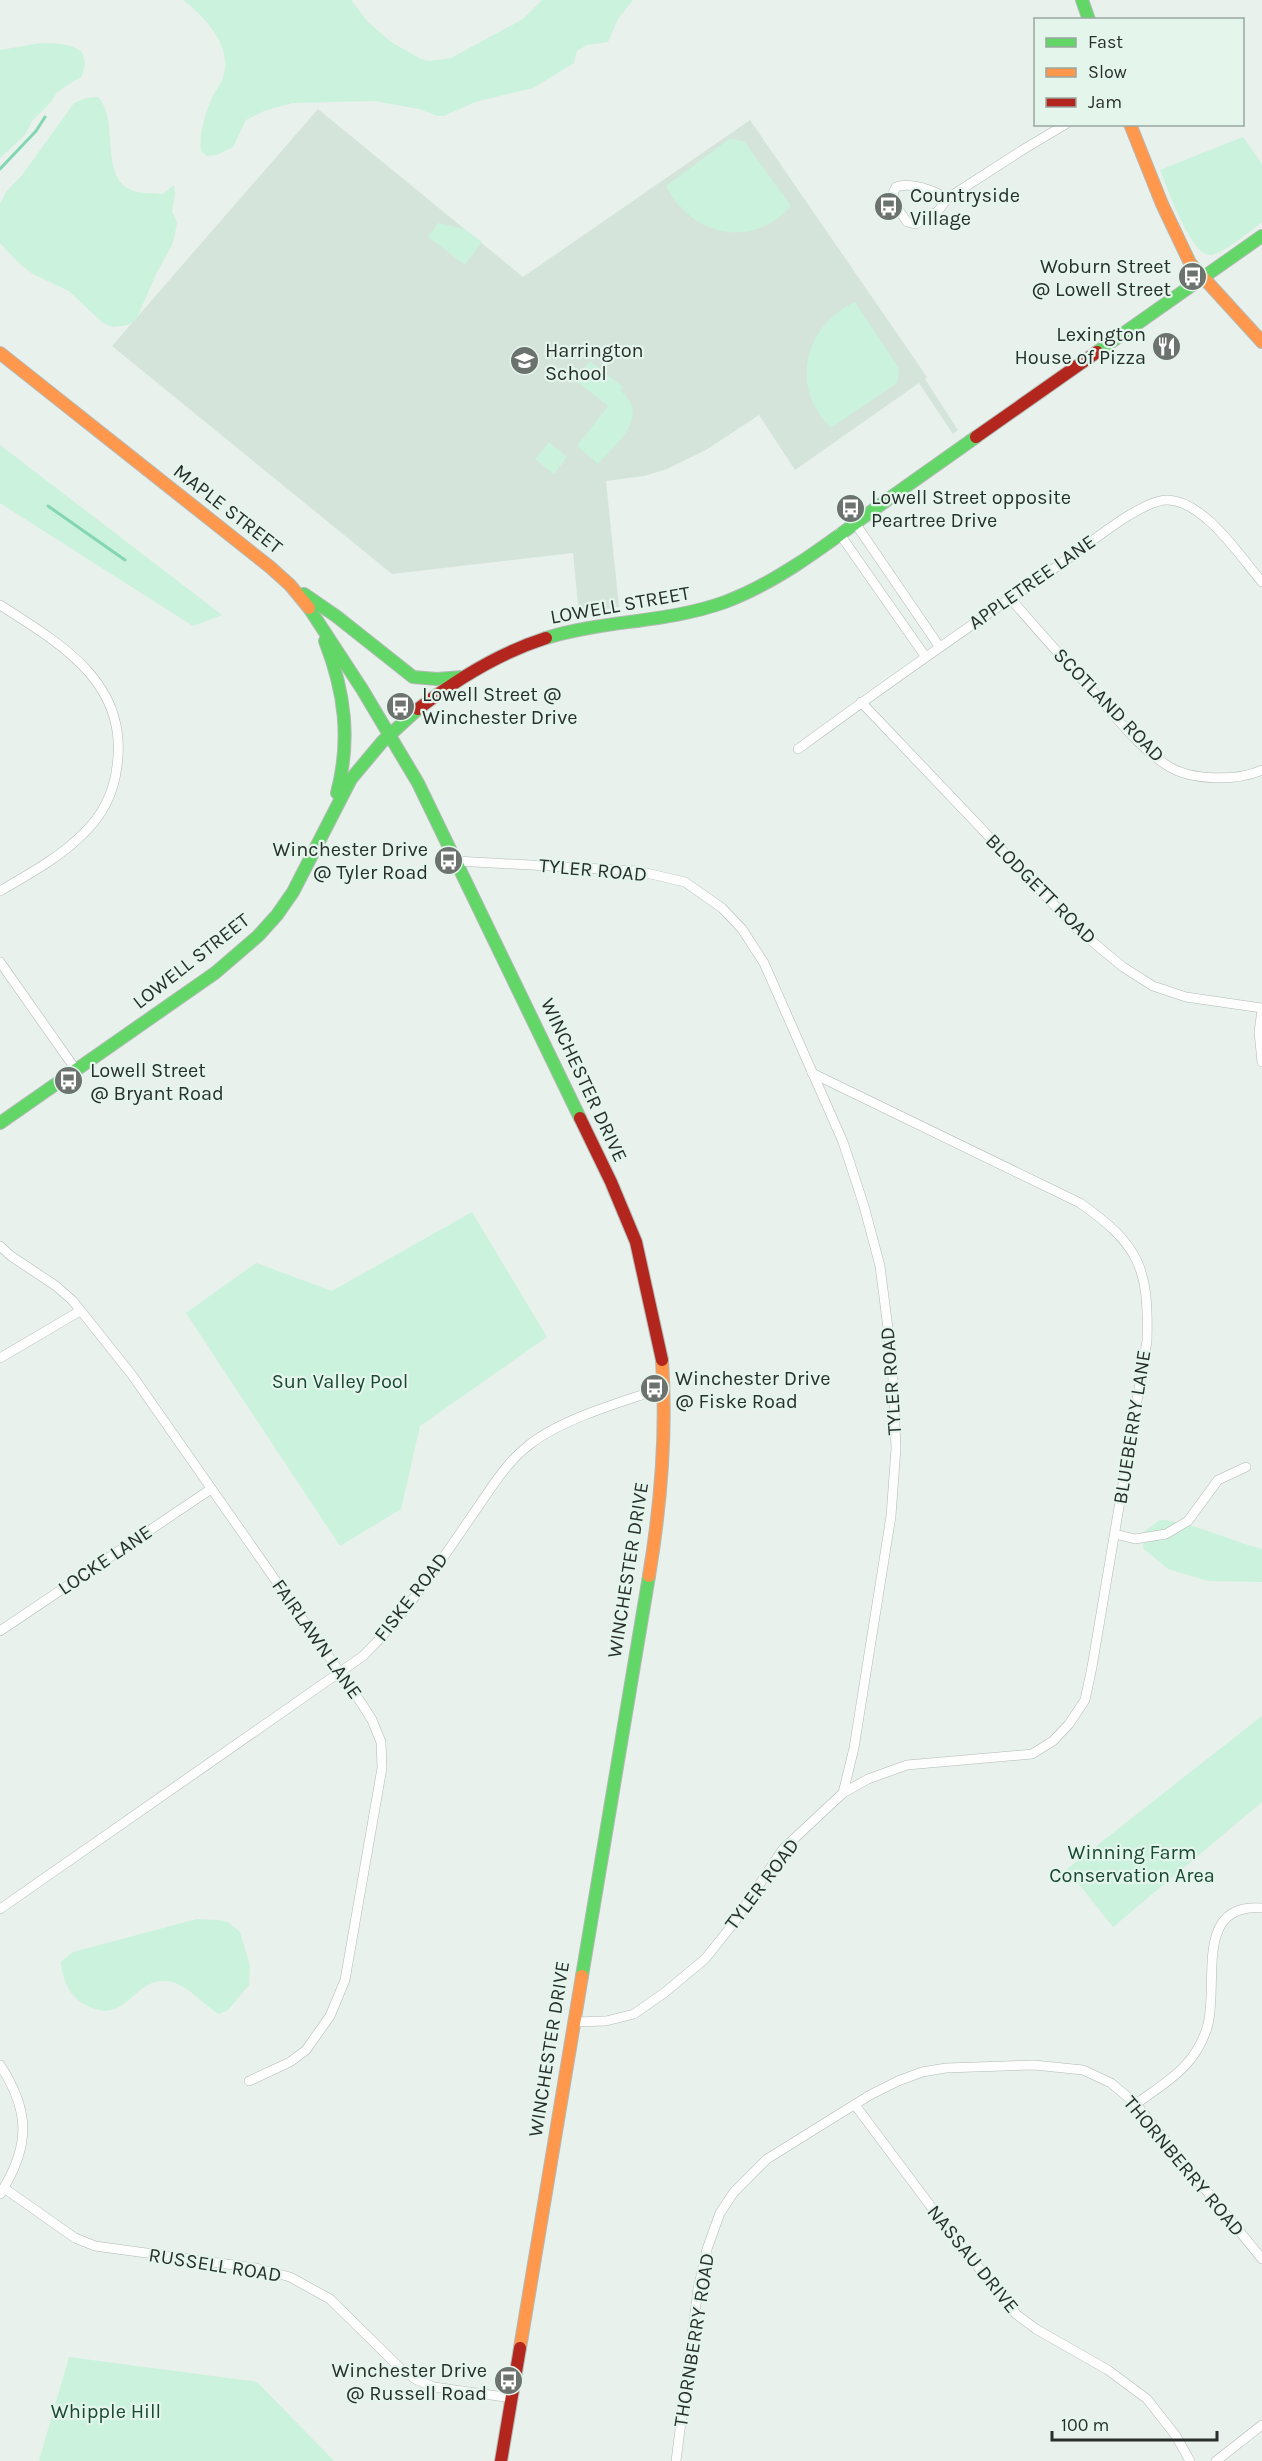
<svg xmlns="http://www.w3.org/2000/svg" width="1262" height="2461" font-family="Karla,sans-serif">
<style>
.built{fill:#d4e4db}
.green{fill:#caf2dd}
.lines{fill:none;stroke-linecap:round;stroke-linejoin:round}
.stream{stroke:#84d6b3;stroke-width:3}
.street-casing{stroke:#b3bab6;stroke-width:10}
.fast-casing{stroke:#b3bab6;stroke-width:14}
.slow-casing{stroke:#b3bab6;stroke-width:14}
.jam-casing{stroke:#b3bab6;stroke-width:14}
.street{stroke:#fcfdfc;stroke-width:9}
.fast{stroke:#63d668;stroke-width:12}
.slow{stroke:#ff974d;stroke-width:12}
.jam{stroke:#b3261e;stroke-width:12}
.labels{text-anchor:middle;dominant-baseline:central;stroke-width:4.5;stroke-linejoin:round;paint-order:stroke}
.poi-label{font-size:20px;fill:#292f2c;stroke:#e4f5ec;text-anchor:start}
.street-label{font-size:20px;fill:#292f2c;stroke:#e4f5ec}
.park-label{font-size:20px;fill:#194834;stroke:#e4f5ec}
</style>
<rect width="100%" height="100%" fill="#e8f1ec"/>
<!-- built -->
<path class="built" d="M318,109l205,168 227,-157 177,257 -2,2 33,51 -5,4 -34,-51 -124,87 -36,-55 -53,35 -39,19 -23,7 -38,5 13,126 -40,7 -6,-61 -181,21 -280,-228z"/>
<!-- green -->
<g class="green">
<path d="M183,0h168l17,22 23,20 30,17 8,2 22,-3 72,-39 19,-19h91l-15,19 -10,23 -21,3 -10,6 -3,12 -41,25 -58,14 -31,14h-7l-18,-7 -44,-8 -83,2 -28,8 -18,9 -13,27 -16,8 -10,1 -6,-5c-2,-18 4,-37 11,-53 3,-7 9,-14 11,-21 11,-30 -19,-61 -40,-77z"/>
<path d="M41,43c16,0 28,0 41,9l3,11 -3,13 -25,16 -6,10 -19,19 -6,13 -26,24v-108z"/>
<path d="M98,97c22,24 1,79 33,93 9,4 22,3 32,4l11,-9 1,10 -3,16 5,12 -4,20 -17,31 -20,46 -8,5 -15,2 -10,-4 -34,-32 -36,-17 -12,-9 -21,-22v-39l6,-12 17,-18 51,-71 12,-5z"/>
<path d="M1243,137l19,27v58c-11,8 -39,32 -51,33 -20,2 -44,-69 -51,-85z"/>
<path d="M729,139l15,2 47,65c-39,44 -100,30 -125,-20z"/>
<path d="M438,223l26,6 18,13 -17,23 -37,-28z"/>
<path d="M855,302l44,66 -2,15 -66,45c-42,-40 -27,-103 24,-126z"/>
<path d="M590,361l33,26 -3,3c31,27 -2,52 -22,74l-21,-18 31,-40 -33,-26z"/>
<path d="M549,442l18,15 -13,17 -19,-15z"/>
<path d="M0,445l222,170 -29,11 -193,-123z"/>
<path d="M472,1212l75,125 -127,89 -19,83 -61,37 -154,-233 70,-50 76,28z"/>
<path d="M1160,1520c31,1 70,21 102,29v33l-54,-1 -40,-12 -25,-21 2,-17z"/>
<path d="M1262,1716v86l-149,125 -46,-58z"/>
<path d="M197,1919l21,1 10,2 12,10 10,34 -1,19 -21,25 -9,4c-18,-10 -32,-32 -54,-33 -34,-2 -38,47 -81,23 -15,-8 -22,-26 -23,-42l12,-10z"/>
<path d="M69,2357l188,25 77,79h-295z"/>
</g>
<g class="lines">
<!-- stream -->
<g class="stream">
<path d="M0,169l36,-38 9,-14"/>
<path d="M48,506l77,54"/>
</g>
<defs>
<g id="street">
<path d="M948,198c-15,-7 -36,-17 -52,-11l-3,6 5,16 9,13 8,2 7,-3 16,-10 10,-13 76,-49 42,-25"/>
<path d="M855,523l84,123"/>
<path d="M839,533l86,123"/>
<path d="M1010,598c29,34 59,67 89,100 21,24 42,51 69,68 24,15 69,15 94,4"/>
<path d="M0,605c61,39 129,78 117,161 -3,26 -15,50 -34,68 -24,24 -54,40 -83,57"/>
<path d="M861,702l216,227 46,38 30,19 33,11 76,11"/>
<path d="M798,749c86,-63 173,-124 261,-184 24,-16 82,-66 109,-65 37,2 71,55 94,82"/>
<path d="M456,861l182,10 47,11 37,26 20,21 22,34 79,179 21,64 16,60 12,94 4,88 -5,68 -37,232 -11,45 -60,56 -50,75 -28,35 -41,34 -30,21 -28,7 -32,1"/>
<path d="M0,962l76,108"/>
<path d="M1262,1010l-3,22 3,30"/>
<path d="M812,1073l268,130c60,42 69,66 67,138l-55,326 -7,33 -16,24 -16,17 -21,13 -125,11 -39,14 -25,14"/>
<path d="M0,1246l11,10 45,30 17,15 59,74 230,329 10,16 9,22 1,26 -37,212 -15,36 -24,34 -16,12 -41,19"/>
<path d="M0,1358l80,-47"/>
<path d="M1115,1534l20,5 31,-5 22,-13 30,-41 28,-13"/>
<path d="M0,1631l211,-142"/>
<path d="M0,1909l363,-253c42,-41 73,-88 106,-136 18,-25 35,-56 60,-75 32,-26 95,-44 134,-57"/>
<path d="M0,2065c31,47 30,82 0,129"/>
<path d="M1136,2104c31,-23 58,-36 71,-76 13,-41 -15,-126 55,-120"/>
<path d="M855,2105l95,127 66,82 20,15 72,41 39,29 29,37 14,25"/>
<path d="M4,2188l71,50 20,8 161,22 34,9 40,22 70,69 17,12 17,7 78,11"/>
<path d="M676,2461l22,-172 9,-40 13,-36 14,-21 33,-33 103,-64 28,-14 24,-9 24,-4 88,-3 49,5 28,13 25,21 126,155"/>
<path d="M1216,2461l46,-36"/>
</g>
<g id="fast">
<path d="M1082,0l7,20"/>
<path d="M1097,352l165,-116"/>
<path d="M304,594l32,22 77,61 24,2 25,-2"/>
<path d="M309,608l53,81 56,94 162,335"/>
<path d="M546,638c58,-18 121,-15 179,-36 53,-20 101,-57 147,-91 34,-25 69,-49 104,-74"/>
<path d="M325,641c20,51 26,99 12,152"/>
<path d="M0,1123l215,-150 43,-37 19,-21 16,-23 58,-113 31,-37 36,-33"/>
<path d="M582,1976l67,-400"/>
</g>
<g id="slow">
<path d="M1130,124l32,80 28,59 72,79"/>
<path d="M0,353l270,214 20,18 19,23"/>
<path d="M649,1576c12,-72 18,-144 13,-216"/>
<path d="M520,2348l62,-372"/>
</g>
<g id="jam">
<path d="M976,437l121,-85"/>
<path d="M418,709c39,-30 81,-56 128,-71"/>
<path d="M580,1118l31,64 25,60 26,118"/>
<path d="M501,2461l19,-113"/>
</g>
</defs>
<!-- street casing -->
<use href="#street" class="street-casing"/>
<!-- fast casing -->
<use href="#fast" class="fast-casing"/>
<!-- slow casing -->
<use href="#slow" class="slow-casing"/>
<!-- jam casing -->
<use href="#jam" class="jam-casing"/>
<!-- street -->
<use href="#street" class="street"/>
<!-- fast -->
<use href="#fast" class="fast"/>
<!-- slow -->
<use href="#slow" class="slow"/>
<!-- jam -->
<use href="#jam" class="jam"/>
</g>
<!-- icons -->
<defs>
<symbol id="bus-disc" viewBox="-11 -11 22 22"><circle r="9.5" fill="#6c736f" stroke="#e4f5ec"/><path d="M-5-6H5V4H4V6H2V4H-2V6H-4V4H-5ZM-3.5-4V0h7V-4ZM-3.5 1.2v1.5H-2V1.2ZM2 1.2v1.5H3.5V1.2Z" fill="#fff"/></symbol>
<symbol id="restaurant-disc" viewBox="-11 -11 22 22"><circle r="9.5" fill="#6c736f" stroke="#e4f5ec"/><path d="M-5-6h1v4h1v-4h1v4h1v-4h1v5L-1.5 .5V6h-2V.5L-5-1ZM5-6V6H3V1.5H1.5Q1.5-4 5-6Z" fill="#fff"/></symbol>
<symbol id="school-disc" viewBox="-11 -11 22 22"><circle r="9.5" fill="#6c736f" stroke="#e4f5ec"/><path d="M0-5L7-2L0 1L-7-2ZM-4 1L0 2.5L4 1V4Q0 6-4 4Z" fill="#fff"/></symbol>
</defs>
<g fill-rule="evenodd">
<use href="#bus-disc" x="872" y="190" width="33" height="33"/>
<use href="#bus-disc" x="1176" y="260" width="33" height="33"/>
<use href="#restaurant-disc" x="1150" y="330" width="33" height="33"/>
<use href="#school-disc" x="508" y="344" width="33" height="33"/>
<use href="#bus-disc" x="834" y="492" width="33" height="33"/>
<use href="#bus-disc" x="384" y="690" width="33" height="33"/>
<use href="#bus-disc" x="432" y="844" width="33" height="33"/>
<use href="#bus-disc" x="52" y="1064" width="33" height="33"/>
<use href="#bus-disc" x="638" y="1372" width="33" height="33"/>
<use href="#bus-disc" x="492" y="2364" width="33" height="33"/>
</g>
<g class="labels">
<!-- poi labels -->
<g class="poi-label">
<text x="910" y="195">Countryside<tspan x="910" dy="23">Village</tspan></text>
<text x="1171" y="266" text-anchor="end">Woburn Street<tspan x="1171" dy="23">@ Lowell Street</tspan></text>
<text x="1146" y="334" text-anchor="end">Lexington<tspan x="1146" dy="23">House of Pizza</tspan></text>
<text x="545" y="350">Harrington<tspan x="545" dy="23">School</tspan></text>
<text x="871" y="497">Lowell Street opposite<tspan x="871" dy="23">Peartree Drive</tspan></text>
<text x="422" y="694">Lowell Street @<tspan x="422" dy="23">Winchester Drive</tspan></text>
<text x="428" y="849" text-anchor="end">Winchester Drive<tspan x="428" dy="23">@ Tyler Road</tspan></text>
<text x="90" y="1070">Lowell Street<tspan x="90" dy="23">@ Bryant Road</tspan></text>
<text x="675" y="1378">Winchester Drive<tspan x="675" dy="23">@ Fiske Road</tspan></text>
<text x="487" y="2370" text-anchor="end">Winchester Drive<tspan x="487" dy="23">@ Russell Road</tspan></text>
</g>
<!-- street labels -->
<g class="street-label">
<text transform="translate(228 509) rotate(38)">MAPLE STREET</text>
<text transform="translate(1032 582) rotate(-35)">APPLETREE LANE</text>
<text transform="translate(620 605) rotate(-10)">LOWELL STREET</text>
<text transform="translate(1109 705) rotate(46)">SCOTLAND ROAD</text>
<text transform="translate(593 870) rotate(5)">TYLER ROAD</text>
<text transform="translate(1041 889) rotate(45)">BLODGETT ROAD</text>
<text transform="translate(191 961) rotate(-38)">LOWELL STREET</text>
<text transform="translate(584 1080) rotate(65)">WINCHESTER DRIVE</text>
<text transform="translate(891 1381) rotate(-94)">TYLER ROAD</text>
<text transform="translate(1132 1427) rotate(-81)">BLUEBERRY LANE</text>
<text transform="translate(105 1560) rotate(-34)">LOCKE LANE</text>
<text transform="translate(628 1570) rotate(-81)">WINCHESTER DRIVE</text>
<text transform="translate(411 1597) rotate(-52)">FISKE ROAD</text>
<text transform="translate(317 1639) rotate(55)">FAIRLAWN LANE</text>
<text transform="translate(762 1884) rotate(-53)">TYLER ROAD</text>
<text transform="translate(549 2049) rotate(-81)">WINCHESTER DRIVE</text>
<text transform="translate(1184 2166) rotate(50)">THORNBERRY ROAD</text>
<text transform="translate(973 2259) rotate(51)">NASSAU DRIVE</text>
<text transform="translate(215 2265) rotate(9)">RUSSELL ROAD</text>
<text transform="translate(694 2340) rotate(-81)">THORNBERRY ROAD</text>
</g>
<!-- park labels -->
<g class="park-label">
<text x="340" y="1381">Sun Valley Pool</text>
<text x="1132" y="1852">Winning Farm<tspan x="1132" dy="23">Conservation Area</tspan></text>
<text x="106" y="2411">Whipple Hill</text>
</g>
</g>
<!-- legend -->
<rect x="1034" y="18" width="210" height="108" fill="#e4f5ec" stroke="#99a69f" stroke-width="1.5"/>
<rect x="1046" y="38" width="30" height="9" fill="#63d668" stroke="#99a69f" stroke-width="1.5"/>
<text x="1088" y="48" font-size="18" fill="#292f2c">Fast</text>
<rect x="1046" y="68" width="30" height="9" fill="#ff974d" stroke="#99a69f" stroke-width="1.5"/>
<text x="1088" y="78" font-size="18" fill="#292f2c">Slow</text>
<rect x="1046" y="98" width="30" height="9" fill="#b3261e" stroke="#99a69f" stroke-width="1.5"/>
<text x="1088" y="108" font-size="18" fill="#292f2c">Jam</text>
<!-- scale -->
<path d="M1052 2431v9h165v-9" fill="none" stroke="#292f2c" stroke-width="3"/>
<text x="1061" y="2431" font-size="18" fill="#292f2c" stroke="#e4f5ec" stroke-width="4.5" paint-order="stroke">100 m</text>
</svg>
